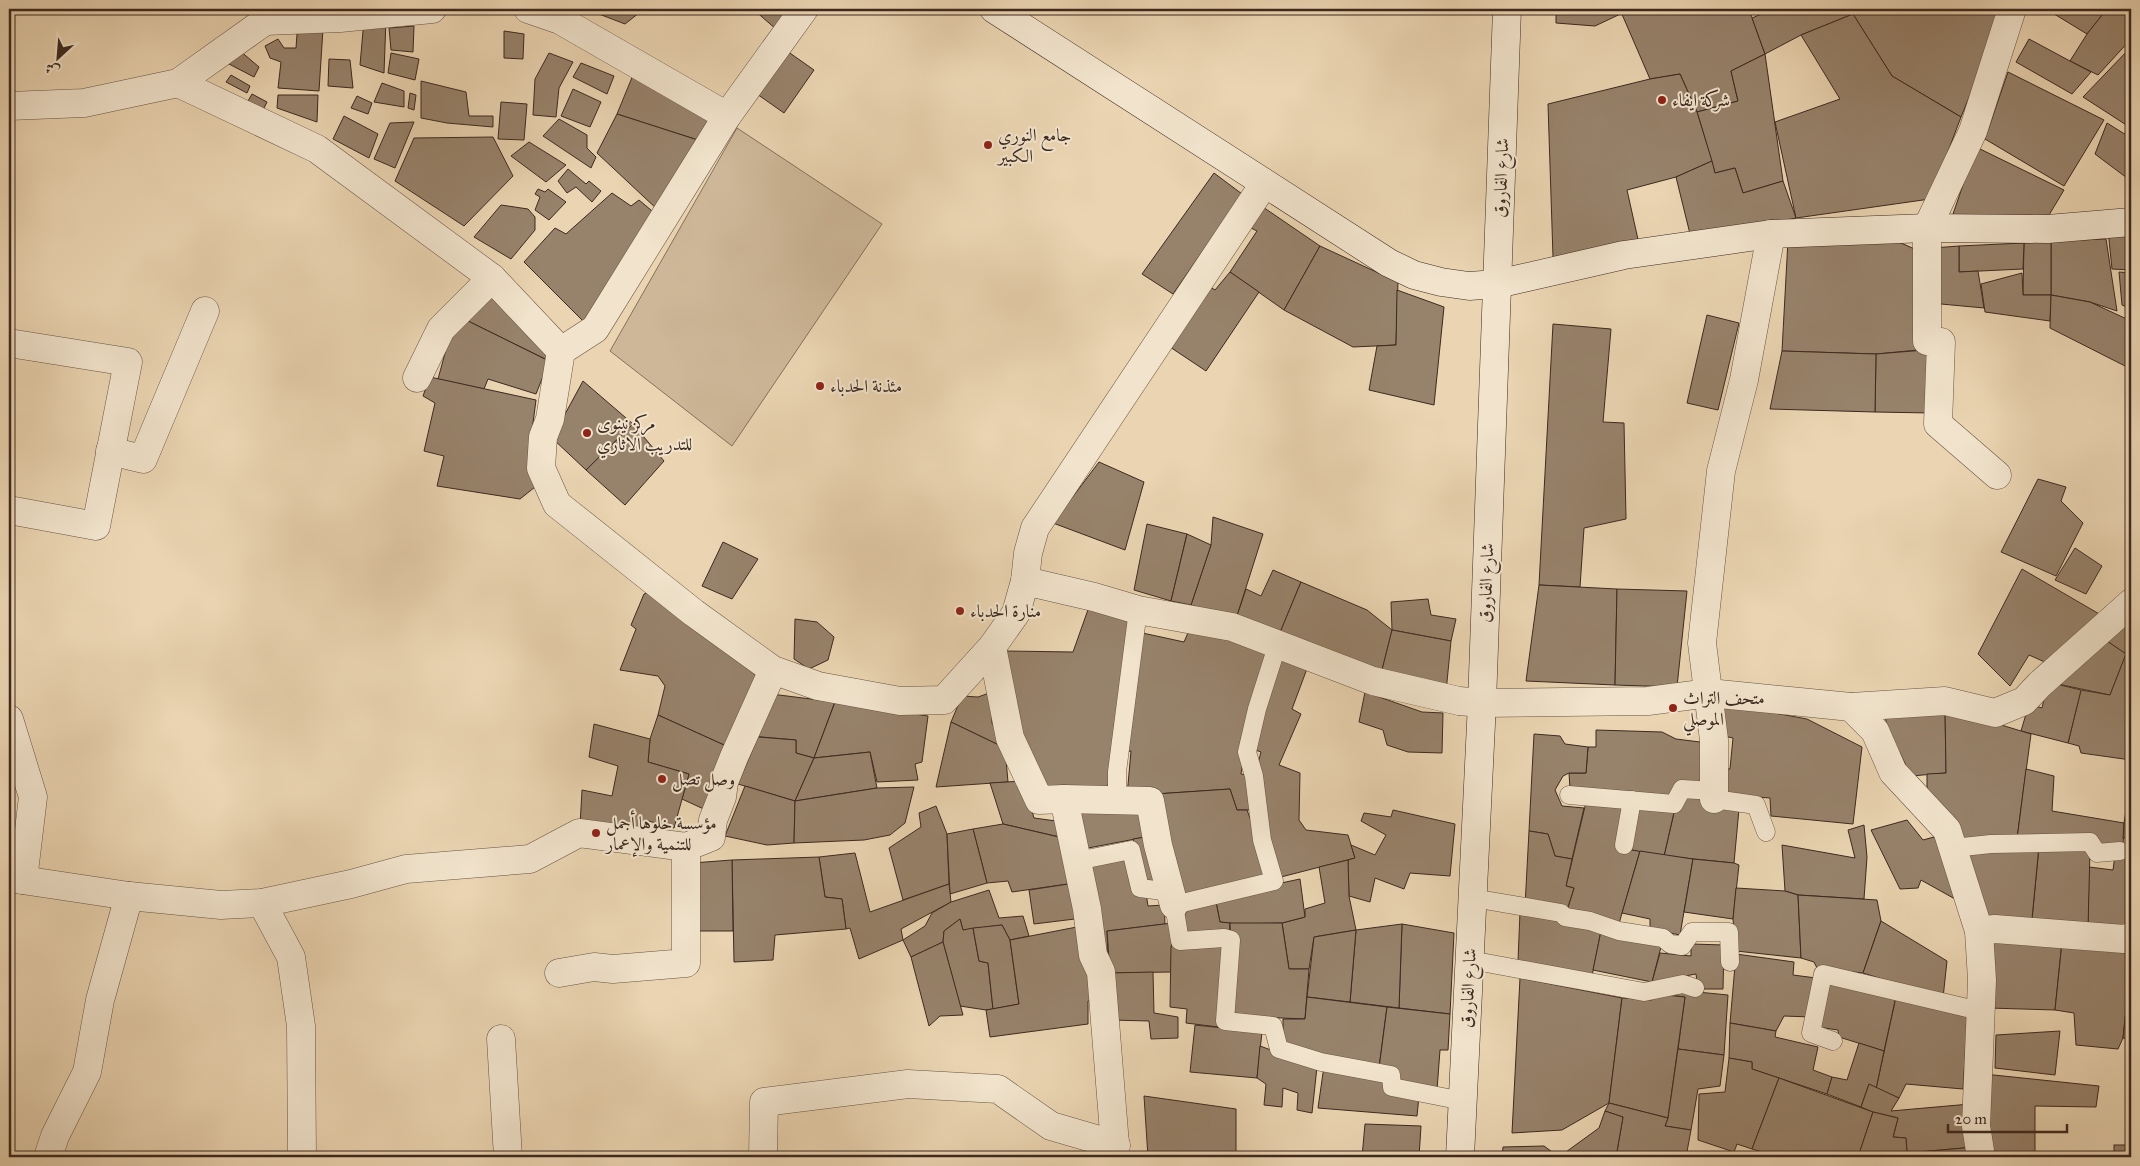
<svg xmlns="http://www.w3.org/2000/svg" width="2140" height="1166" font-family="'IM FELL Great Primer',Amiri,serif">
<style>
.green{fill:#cdb798;stroke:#85705c}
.building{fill:#97826b;stroke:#3d2920}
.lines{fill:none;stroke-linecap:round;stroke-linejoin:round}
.lane-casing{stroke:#685444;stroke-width:19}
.street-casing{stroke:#685444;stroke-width:29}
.secondary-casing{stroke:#3d2920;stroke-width:29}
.lane{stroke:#f1e3cc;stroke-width:18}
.street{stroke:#f1e3cc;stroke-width:28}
.secondary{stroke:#f1e3cc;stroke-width:28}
.poi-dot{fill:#8f2418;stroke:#f1e3cc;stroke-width:2}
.labels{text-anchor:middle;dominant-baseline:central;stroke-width:4;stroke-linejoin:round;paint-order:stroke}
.poi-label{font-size:18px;fill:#3d2920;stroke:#f1e3cc;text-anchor:start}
.street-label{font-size:18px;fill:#3d2920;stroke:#f1e3cc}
</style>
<rect width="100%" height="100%" fill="#ead4b1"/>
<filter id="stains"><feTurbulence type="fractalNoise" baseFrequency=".004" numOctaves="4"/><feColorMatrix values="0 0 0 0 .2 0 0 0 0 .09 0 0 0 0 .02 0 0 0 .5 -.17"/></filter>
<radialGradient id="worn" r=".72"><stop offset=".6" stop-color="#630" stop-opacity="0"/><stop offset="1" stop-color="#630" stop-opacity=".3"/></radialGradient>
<!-- green -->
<path class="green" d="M737,128l145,96 -150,222 -122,-95z"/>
<!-- building -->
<g class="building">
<path d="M586,9h58l-19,15z"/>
<path d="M753,9h41l-17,21z"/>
<path d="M1556,9h75l-36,17 -39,-3z"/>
<path d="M1631,9h118l16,45 -34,17 7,30 -41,11 -17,-38 -30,5 -29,-67z"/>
<path d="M1773,9h224l6,5 -42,103 -69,-41 -39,-62 -52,21 -36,19 -13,-36z"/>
<path d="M2046,9h61l-20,25z"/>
<path d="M2107,9h24v30l-33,36 -28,-14 17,-27z"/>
<path d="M1853,14l39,62 69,41 -31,82 -134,19 -21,-96 65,-23 -39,-64z"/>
<path d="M386,19l-2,54 -24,-8 4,-45z"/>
<path d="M414,26l-1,26 -22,-2 -2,-22z"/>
<path d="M323,29l-4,62 -41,-3 3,-26 -11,-4 -5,-12 13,-7 6,9h12l1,-14z"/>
<path d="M504,31l20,3 -1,25 -19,-1z"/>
<path d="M2029,39l41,22 21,11 -19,22 -56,-32z"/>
<path d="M2131,47v81l-48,-31z"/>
<path d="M239,50l20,17 -5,10 -25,-13z"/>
<path d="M787,51l27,19 -30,43 -27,-19z"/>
<path d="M391,53l28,6 -4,21 -27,-7z"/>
<path d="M549,53l24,9 -14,26 -3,29 -23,-2 2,-36z"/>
<path d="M1765,54l18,127 -40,12 -8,-25 -20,5 -18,-61 41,-11 -7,-30z"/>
<path d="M640,58l84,44 -20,40 -87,-28z"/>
<path d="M329,59l21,1 3,28 -25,-2z"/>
<path d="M581,63l33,13 -7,18 -34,-17z"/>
<path d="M2008,72l96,48 -40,66 -79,-47z"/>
<path d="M1680,74l17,38 15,49 -36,16 -49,13 12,54 -86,13 -5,-153 102,-25z"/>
<path d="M231,75l19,11 -3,7 -21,-11z"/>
<path d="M421,81l45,11 3,24h24v11l-46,-4 -26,-5z"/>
<path d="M382,83l22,8v16l-30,-5z"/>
<path d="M573,89l28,13 -11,25 -29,-11z"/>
<path d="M410,93l6,2 -2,15 -6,-2z"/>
<path d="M252,94l15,8 -5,10 -18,-4z"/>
<path d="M278,95h40l-1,27 -40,-14z"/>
<path d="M357,96l15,7 -4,11 -17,-6z"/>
<path d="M501,102l26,2 -3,36 -26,-1z"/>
<path d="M617,114l87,28 -45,69 -62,-58z"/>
<path d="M344,116l34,18 -9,24 -36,-19z"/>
<path d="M559,119l28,16v13l9,9 -5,11 -48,-32z"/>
<path d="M414,122l-19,46 -21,-9 16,-36z"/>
<path d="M2107,123l24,15v43l-36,-27z"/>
<path d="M493,137l20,39 -49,50 -69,-45 19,-43z"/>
<path d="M529,142l37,23 -20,17 -35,-26z"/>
<path d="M1976,147l88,43 -18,30 -94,-3z"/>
<path d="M1712,161l3,12 20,-5 8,25 40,-12 13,37 -104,24 -16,-65z"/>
<path d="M568,169l18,15 3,-3 12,10 -9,11 -16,-15 -9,6 -9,-12z"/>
<path d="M1214,173l28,21 -69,100 -31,-20z"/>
<path d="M538,189l7,3 3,-3 18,13 -17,18 -14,-10 5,-13 -5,-3z"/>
<path d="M612,193l19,13 8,-6 19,16 -70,110 -64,-64 31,-34 11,6z"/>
<path d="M501,205l27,4 7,8v13l-24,29 -37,-22z"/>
<path d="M1260,205l60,41 -36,64 -54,-38 27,-41 -10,-5z"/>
<path d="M2131,228v42l-19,-1 -4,-39z"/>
<path d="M1883,235l36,16 -1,99 -42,4 -94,-3 6,-111z"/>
<path d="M2106,239l11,72 -27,-9 -39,-7v-54z"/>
<path d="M2051,241v54h-28l1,-52z"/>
<path d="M2024,243l-1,26 -64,3v-26z"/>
<path d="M1320,246l78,36 -2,63 -43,2 -69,-37z"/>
<path d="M1959,246v26l19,-1 6,37 -43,-4 -3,-10 -5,-46z"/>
<path d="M1230,272l29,20 -53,79 -39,-26 37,-62 11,7z"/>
<path d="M2119,272l12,1v36l-9,-4z"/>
<path d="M2022,273l1,22h28l-1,26 -65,-9 -4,-28z"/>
<path d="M502,280l48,42 -1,39 -81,-40z"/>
<path d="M1397,290l47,17 -10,98 -65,-15 8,-44 19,-1z"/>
<path d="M2051,295l39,7 41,19v48l-81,-41z"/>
<path d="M1707,315l32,8 -21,87 -31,-7z"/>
<path d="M468,321l81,40 -13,33 -48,-15 -4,10 -46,-10 12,-44z"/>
<path d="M1553,324l58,5 -8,93 21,1 2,96 -42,9 -4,59 -41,-2z"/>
<path d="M1937,349l-6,64 -56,-1 1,-58z"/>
<path d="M1782,351l94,3 -1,58 -105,-3z"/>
<path d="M430,377l106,23 -6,46 5,41 -15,12 -83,-13 7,-30 -20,-5 11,-48 -12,-7z"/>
<path d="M583,381l50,43 -47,46 -34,-32z"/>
<path d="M633,424l31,37 -39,44 -39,-35z"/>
<path d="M1099,462l45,20 -19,68 -72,-27z"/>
<path d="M2038,479l28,8 -5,14 22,22 -27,53 -55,-24z"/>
<path d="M1213,517l50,17 -27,85 -45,-14 20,-60z"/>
<path d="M1147,524l40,10 -16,67 -37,-11z"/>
<path d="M1187,534l24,11 -20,60 -20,-4z"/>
<path d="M723,542l35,17 -26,40 -30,-13z"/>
<path d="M2075,548l27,18 -16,28 -31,-14z"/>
<path d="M2022,569l79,46 -54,48 -18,-8 -19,31 -32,-32z"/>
<path d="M1273,570l28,12 -22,53 -43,-16 10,-30 15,7z"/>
<path d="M1301,582l66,28 25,20 -11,44 -102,-39z"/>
<path d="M1539,585l78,4 -2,96 -89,-4z"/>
<path d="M658,589l103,91 -26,70 -77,-35 7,-29 -7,-10 -38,-6 16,-41 -5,-4 13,-31z"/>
<path d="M1617,589l70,2 -10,96 -62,-2z"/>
<path d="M1428,599l3,16 25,4 -5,22 -59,-11 -1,-28z"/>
<path d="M1090,604l42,7 -13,117 -13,68 -66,-2 -38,-118 3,-25 68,1z"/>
<path d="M2131,613v42l-5,-1 -25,-17z"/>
<path d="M795,619l22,3 17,15 -6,23 -19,9 -15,-10z"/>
<path d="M1191,626l80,23 -19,63 -11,62 10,2 4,34h-18l-7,-21 -103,7 4,-45 -7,1 14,-120 46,10z"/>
<path d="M1392,630l59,11 -5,51 -65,-18z"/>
<path d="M2101,637l25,17 -16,41 -62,-13z"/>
<path d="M1276,653l32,13 -16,43 9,5 -22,51 21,8 -1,47 7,10 42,5 7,23 -78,20 -20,-111 4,-15 -11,-4z"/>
<path d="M2126,654l5,1v105l-50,-7 -2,-7 -11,-3 13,-53 29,5z"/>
<path d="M2048,682l33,8 -13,53 -47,-12 8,-27 13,4z"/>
<path d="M992,692v31l13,25 -54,-26 11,-26 16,1z"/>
<path d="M1365,692l57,20 21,1 -1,40 -34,-1 -21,-7 -4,-15 -24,-8z"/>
<path d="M771,694l64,8 -21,56 -18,-5v-13l-46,-4z"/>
<path d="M835,702l93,14 -6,46 -7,2 3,16 -41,2 -7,-30 -56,6z"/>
<path d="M1720,703l87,16 55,28 -9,77 -82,-8 -1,-18 -53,-4v-25h13l3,-31 -14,-3z"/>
<path d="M1945,708l1,65 -35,3 -12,-25 -9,1 -5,-39z"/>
<path d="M1945,708l86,26 -14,105 -59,2 -31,-41v-26l19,-1z"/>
<path d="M658,715l77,35 -27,61 -26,-12 7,-25 -41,-12 2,-23z"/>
<path d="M951,722l54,26 3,34 -72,5z"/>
<path d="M594,724l56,15 -2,23 41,12 -15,54 -29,-8 -3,9 -12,-3 -2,7 -48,-7 2,-36 30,6 6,-30 -29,-9z"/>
<path d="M1596,730l66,2 14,7 32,4 -3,45 -33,14 -102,-13 -1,-16h17l2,-26h8z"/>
<path d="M1534,734l26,2 5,8 23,3 -2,26h-17l-6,3 -8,14 7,16 22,2 -12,51 -17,-3 -7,-22 -19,-3z"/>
<path d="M758,737l38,3v13l18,5 -19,43 -57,-17z"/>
<path d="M870,752l7,36 -82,13 19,-43z"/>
<path d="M2026,769l28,7 -2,35 72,12 -1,24 -26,-1 -1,-11 -79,4z"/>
<path d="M2131,780v58h-8l1,-15z"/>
<path d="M1023,781l11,37 22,3 3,16 -56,-13 -13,-41z"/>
<path d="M745,786l50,15 -1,42 -27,2 -42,-9z"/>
<path d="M914,787l-9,36 -15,12 -26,5 -70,3 1,-42 82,-13z"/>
<path d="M1230,789l7,21h10l25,67 -83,17 -12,-4 -22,-96z"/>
<path d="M1684,791l21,2 34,16 -5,54 -70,-7 11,-48z"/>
<path d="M1587,798l41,7 -1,44 13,2 -22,76 -52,-13 8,-26 -8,-2z"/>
<path d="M1633,804l42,4 -11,48 -37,-7z"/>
<path d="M1073,805l74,2 4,29 -68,13z"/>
<path d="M936,806l11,28 2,50 -46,16 -14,-52 32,-21 -2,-14z"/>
<path d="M1393,810l62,14 -5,52 -40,-3 -6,16 -29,-11 -5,24 -21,-6 -1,-36 7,-2 -4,-13 24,10 11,-20 -25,-14 3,-8 27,4z"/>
<path d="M1907,820l16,20 22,-6 10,65 -34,-19 -3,8 -18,1 -29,-59z"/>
<path d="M1003,824l56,13 16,46 -63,9 -4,-11 -21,2 -14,-54z"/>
<path d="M1864,825l3,32 -3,42 -66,-4 -13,-4 -3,-46 73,13 -7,-28z"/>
<path d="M973,829l14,54 -37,11 -3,-60z"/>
<path d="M1529,831l19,3 7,22 17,3 -6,27 8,2 -7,22 -42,-4z"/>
<path d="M1151,836l12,44 -20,4 -10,-45z"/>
<path d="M2130,844h1v86l-43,-2 1,-61 24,3 2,-15h13z"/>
<path d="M2039,846l51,3 -2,79 -56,-9z"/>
<path d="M2039,846l-7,73 -46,3 -23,-67z"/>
<path d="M1640,851l53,8 -13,76 -30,-6v-10l-28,-6z"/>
<path d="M855,853l15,59 79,-28 2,18 -50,27 2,11 -44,19 -9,-31 -4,1 -4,-30 -17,-2 -6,-40z"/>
<path d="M819,857l6,40 17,2 4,30 -71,6 -2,25 -39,2 -2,-102z"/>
<path d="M1130,859l16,34 2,13 16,-1 1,19 -58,7 1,25 -15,-34 -3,-57z"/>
<path d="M1693,859l41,4 5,2 -6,54 -49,-7z"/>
<path d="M732,860l1,71h-39l-2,-68z"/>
<path d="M1348,860l1,36 7,34 -42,7 -5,32h-20l-7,-46 23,-6v-8l20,-6 -6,-36z"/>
<path d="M1300,879l5,38 -23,6 -44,1 -18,-2 -4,-20 4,-6z"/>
<path d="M1075,883l8,35 -49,6 -5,-34z"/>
<path d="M1736,888l49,3 13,4 3,63 -65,-7 -3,-32z"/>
<path d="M989,890l10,28 24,-2 6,20 -19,4 -8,-15 -39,5 -3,-11 -16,12 -1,11 -32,15 -8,-17 22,-14 7,-13 19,-11z"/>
<path d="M1798,895l79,5 4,21 -18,52 -46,-5 -3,-6 -13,-4z"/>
<path d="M1216,902l4,20 10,1 -1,12 -43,3 -3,-21 8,-12z"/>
<path d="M1520,912l81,19 -9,45 -74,-15z"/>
<path d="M960,919l3,11 10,-2 6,33 9,2 5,46 -7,1 -26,-4 -17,-64 1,-11z"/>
<path d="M1881,921l66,40 -4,37 -80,-25z"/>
<path d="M1172,923l-1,49 -61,1 -3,-42z"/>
<path d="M1230,923h52l7,46h20l-4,50 -71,-3z"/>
<path d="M1402,924l52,9 -4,81 -51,-6z"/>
<path d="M1402,924l-3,84 -49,-6 6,-72z"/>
<path d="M1002,925l8,15 9,64 -26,5 -5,-46 -9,-2 -6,-33z"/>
<path d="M1087,925l7,76h-6v23l-98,13 -4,-27 33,-6 -9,-64z"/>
<path d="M1356,930l-6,72 -43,-5 7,-60z"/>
<path d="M1601,931l61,12 -10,39 -59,-12z"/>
<path d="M1986,937l76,5 -7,68 -66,-2z"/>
<path d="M1226,941l-8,86 -32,-4 1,-14 -17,-2 1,-61z"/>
<path d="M943,942l20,73 -23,1 -11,10 -18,-69z"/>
<path d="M2062,942l69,5v17l-8,74 -5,11 -42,-4 -2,-32 -19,-3z"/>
<path d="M1691,944l33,1 -1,44h-25l-2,-15 -44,8 8,-29 31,3z"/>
<path d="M1736,954l58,8 -1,13 23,3 -5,39 -27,-1 -8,15 -46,-8z"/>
<path d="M2131,964v75l-8,-1z"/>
<path d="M1153,972l1,41 24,4v21l-27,1 -2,-18 -38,-1 -1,-47z"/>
<path d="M1520,978l102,20 -13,105 -47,27 -50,3z"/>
<path d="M1827,978l69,19 -12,54 -45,-14 -1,-7 -20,-3z"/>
<path d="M1677,990l51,5 -4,60 -46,-6 7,-52 -10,-1z"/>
<path d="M1656,994l29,3 -17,121 -59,-15 13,-105 30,2z"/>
<path d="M1307,997l80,10 -8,61 -96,-20v-29h22z"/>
<path d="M1896,997l72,16 -5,76 -57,-5 -7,14 -23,-9z"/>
<path d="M1387,1007l63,7 -2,36h-8l-3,40 -40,-3 -18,-19z"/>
<path d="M1730,1023l46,8 -1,6 43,10 -5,23 19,7 -5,17 -75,-25v-7l-23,-4z"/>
<path d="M1195,1025l67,7 -5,46 -67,-6z"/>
<path d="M2060,1031l-5,44 -60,-7 1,-33z"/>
<path d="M1859,1043l25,8 -8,38 -7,-5 -8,23 -34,-13 5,-17 15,3z"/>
<path d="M1260,1046l57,21 -5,46 -15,-3 1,-17 -15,-5 -1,19 -18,-2 2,-21 -9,-6z"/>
<path d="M1678,1049l46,6 -4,31 -22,3 -7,41 -26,-4 3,-8z"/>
<path d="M1729,1058l23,4v7l27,9 -27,71 -15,-5 -3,8 -36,-12 1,-46 26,-2z"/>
<path d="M1324,1066l62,13 33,17 -2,20 -99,-8z"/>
<path d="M1984,1074l115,12 -3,21 -61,-1v51h-45z"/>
<path d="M1779,1078l94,34 -15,45h-78l-28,-8z"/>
<path d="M1869,1084l30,14 -8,13 79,-7 5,43 -68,6 -1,-15 -13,-1 5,-19 -25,-6 -12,-5z"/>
<path d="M1144,1096l92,13v48h-88z"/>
<path d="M1609,1103l59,15 -3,8 26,4 -5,27h-70l7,-40 -18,-6z"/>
<path d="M1605,1111l18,6 -7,40h-114l1,-10 41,-1 15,11 40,-29z"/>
<path d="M1873,1112l25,6 -5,19 13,1 1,15 68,-6 1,10h-118z"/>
<path d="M1365,1124l56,2 -2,31h-57z"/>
<rect x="2114" y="1145" width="17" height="12"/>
<path d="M1745,1152l13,5h-14z"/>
</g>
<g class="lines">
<defs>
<g id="lane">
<path d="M1278,643l-21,66 -10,43 7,24 8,64 12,41 -100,24 6,36 44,-3 7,2 -6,81 48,5 6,23 42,13 70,13 1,12 71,14"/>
<path d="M1569,795l105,9 8,-15 32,2"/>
<path d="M1714,799l42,6 10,27"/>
<path d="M1117,800v-28l21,-162"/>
<path d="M1624,845l8,-45"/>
<path d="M1953,848l38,-4 99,-2 7,11 23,-2"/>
<path d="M1077,861l54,-11 9,38 30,4"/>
<path d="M1473,898l88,15 4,4 25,4 29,10 44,7 7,6 12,2 10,-14h37l1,30"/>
<path d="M1470,960l174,32 39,-8 12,4"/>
<path d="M1833,1041l-22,-8 12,-59 157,37"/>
</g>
<g id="street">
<path d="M528,9l32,11 167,96"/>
<path d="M804,9l-77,107 -132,213 -34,22 -11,68 -7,18 -2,31 16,36 137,109 79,57 45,16 82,15 44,-1 48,-53 24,-34 9,-32 3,-28 7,-25 229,-344"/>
<path d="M265,21l75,-3 92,-9"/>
<path d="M178,83l139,66 175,129 69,73"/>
<path d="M9,106l75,-3 94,-20 87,-62 2,-12"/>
<path d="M9,343l119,19 -32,164 -87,-16"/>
<path d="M417,378l24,-49 51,-51"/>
<path d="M110,451l33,8 62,-148"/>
<path d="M1997,475l-59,-51 3,-82 -14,-1v-113l46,-97 39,-122"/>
<path d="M1025,581l69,16 44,13 94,17 141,54 86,20 23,2 166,-2 61,-8 142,14 94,-6 50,12 29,-12 16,-17 91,-81"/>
<path d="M992,647l18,91 29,62 25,-1 86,2 8,44 16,60"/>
<path d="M1851,707l24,24 18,41 54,58 32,101 3,49 -6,146 5,31"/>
<path d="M9,719l24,78 -10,83"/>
<path d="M1064,799l23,110 6,46 8,17 15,185"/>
<path d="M1714,799v-59l-12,-97 19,-172 23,-91 27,-146"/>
<path d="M686,847l25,-10 2,-17 9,-23 2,-15 10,-25 39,-87"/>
<path d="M9,878l120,18 92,9 41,-2 89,-19 55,-15 124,-10 49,-26 107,14v116l-73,6 -19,-2 -35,6"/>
<path d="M262,903l29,54 10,69 1,131"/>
<path d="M1979,931l16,-2 129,10 7,-2"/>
<path d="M501,1039l7,118"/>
<path d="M48,1157l7,-21 32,-64 13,-72 29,-104"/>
<path d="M763,1157l1,-55 144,-18 90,5 53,37 65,19"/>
</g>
<g id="secondary">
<path d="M994,9l395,254 25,12 27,7 28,4 28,-2 127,-29 147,-21 156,-6 121,1 83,-7"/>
<path d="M1460,1157l22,-454 25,-694"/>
</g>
</defs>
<!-- lane casing -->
<use href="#lane" class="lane-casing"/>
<!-- street casing -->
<use href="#street" class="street-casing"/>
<!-- secondary casing -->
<use href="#secondary" class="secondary-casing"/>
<!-- lane -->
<use href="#lane" class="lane"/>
<!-- street -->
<use href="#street" class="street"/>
<!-- secondary -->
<use href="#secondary" class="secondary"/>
</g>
<!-- markers -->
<g class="poi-dot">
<circle cx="1662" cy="100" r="5"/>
<circle cx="988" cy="145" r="5"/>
<circle cx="820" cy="386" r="5"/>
<circle cx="587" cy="433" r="5"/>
<circle cx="960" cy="611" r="5"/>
<circle cx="1673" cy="708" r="5"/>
<circle cx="662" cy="779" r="5"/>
<circle cx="596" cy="833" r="5"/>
</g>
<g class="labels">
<!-- poi labels -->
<g class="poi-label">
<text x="1672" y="100">شركة ايفاء</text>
<text x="998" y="135">جامع النوري<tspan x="998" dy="21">الكبير</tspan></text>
<text x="830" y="386">مئذنة الحدباء</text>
<text x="597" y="423">مركز نينوى<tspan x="597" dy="21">للتدريب الاثاري</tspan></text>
<text x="970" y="611">منارة الحدباء</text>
<text x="1683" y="698">متحف التراث<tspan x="1683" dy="21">الموصلي</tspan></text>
<text x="672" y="779">وصل تصل</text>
<text x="606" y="823">مؤسسة خلوها أجمل<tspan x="606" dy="21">للتنمية والإعمار</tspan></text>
</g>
<!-- street labels -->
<g class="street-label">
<text transform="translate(1501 178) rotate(-88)">شارع الفاروق</text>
<text transform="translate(1486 583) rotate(-88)">شارع الفاروق</text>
<text transform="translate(1468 988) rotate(-87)">شارع الفاروق</text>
</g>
</g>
<!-- margin -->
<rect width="2140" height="1166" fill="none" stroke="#ead4b1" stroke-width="30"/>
<rect x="10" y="10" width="2120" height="1146" fill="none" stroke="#3d2920" stroke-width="2.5"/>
<rect x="15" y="15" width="2110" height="1136" fill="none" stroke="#3d2920"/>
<!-- north arrow -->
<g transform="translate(58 58) rotate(206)" stroke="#f1e3cc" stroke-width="4" paint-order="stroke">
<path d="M0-4L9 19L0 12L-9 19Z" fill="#3d2920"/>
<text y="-8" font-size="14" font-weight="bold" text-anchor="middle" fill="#3d2920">ش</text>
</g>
<!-- scale -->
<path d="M1948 1124v8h119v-8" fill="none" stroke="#3d2920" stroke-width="2.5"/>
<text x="1955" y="1124" font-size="15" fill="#3d2920" stroke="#f1e3cc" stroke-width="4" paint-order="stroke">20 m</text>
<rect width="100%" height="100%" filter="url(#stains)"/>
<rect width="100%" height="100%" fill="url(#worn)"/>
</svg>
